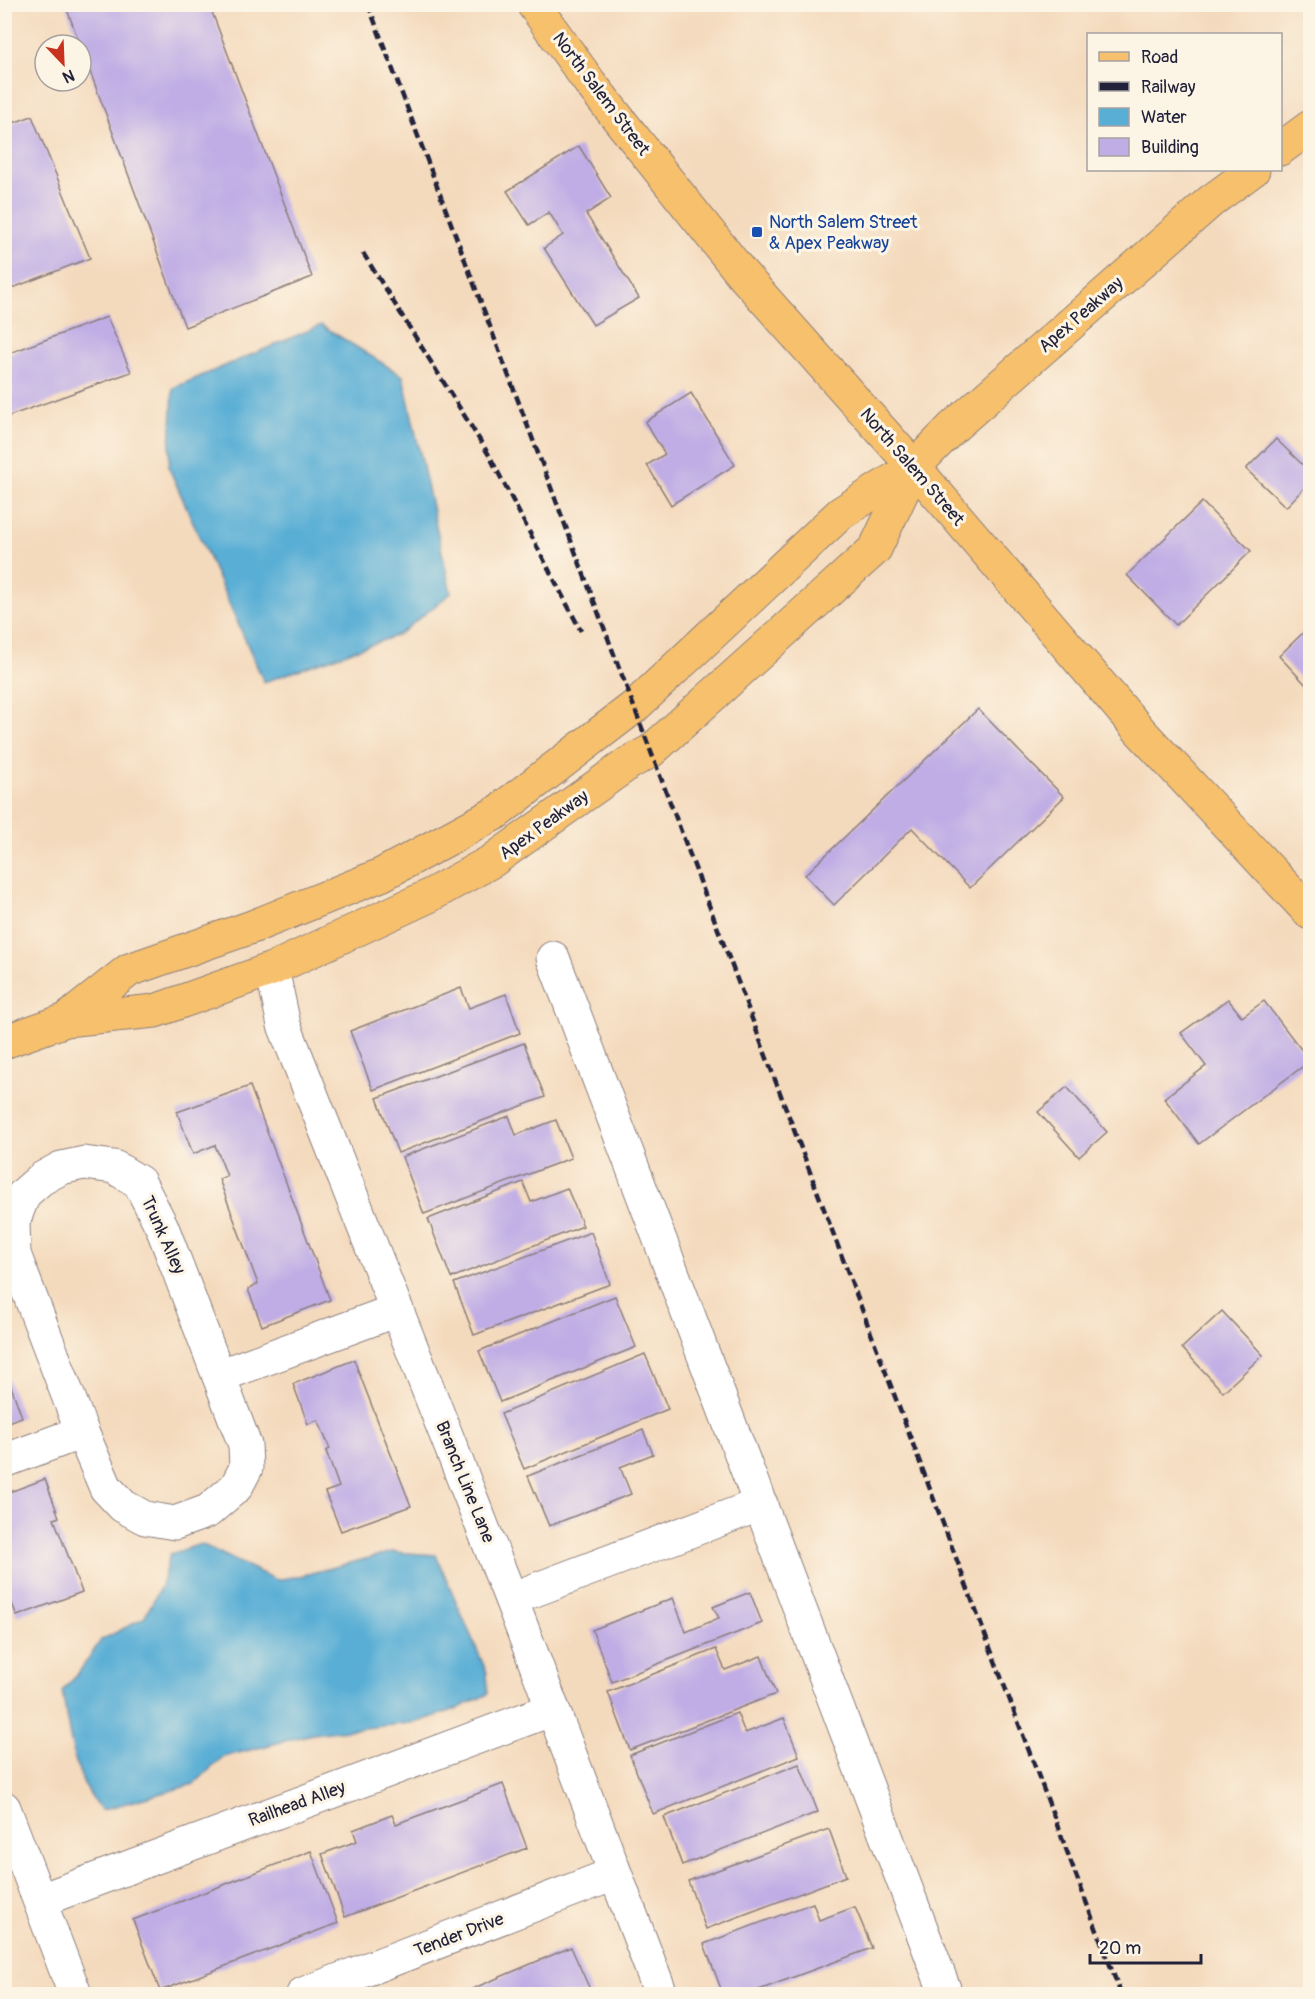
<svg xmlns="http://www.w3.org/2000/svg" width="1315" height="1999" font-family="Pangolin,sans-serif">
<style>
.water{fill:#59aed5;stroke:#3e6888;stroke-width:1.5}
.building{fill:#c0ade5}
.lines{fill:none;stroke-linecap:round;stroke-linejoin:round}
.minor-casing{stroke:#8b7e7c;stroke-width:35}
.major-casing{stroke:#8b7e7c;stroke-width:35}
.minor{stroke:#fff;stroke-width:33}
.major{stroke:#f7c06c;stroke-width:33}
.rail{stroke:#22223b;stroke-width:4.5;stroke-dasharray:9 4.5;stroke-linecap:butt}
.transit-dot{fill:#1a4fb4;stroke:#fcf5e5;stroke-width:2}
.labels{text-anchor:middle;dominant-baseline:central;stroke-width:6;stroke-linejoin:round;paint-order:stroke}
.street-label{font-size:18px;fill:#22223b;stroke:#fcf5e5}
.transit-label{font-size:18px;fill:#164399;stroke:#fcf5e5;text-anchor:start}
</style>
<rect width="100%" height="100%" fill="#fcf5e5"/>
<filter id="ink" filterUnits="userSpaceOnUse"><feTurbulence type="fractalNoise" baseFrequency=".0167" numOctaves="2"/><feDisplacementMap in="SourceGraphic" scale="12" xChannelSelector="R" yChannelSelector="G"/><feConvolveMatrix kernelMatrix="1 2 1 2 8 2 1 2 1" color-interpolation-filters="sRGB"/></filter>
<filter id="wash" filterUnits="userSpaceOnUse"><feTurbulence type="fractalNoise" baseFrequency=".008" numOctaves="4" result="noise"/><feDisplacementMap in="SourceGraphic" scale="24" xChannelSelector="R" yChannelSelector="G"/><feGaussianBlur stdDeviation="1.35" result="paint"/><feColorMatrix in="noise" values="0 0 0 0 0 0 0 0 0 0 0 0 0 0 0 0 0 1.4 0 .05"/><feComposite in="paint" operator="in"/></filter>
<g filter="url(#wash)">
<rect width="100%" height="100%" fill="#f4dabd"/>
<!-- water -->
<g class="water">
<path d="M321,325l82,51 48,217 -53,42 -134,47 -95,-214 4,-80z"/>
<path d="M201,1544l75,36 28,-5 88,-23 44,3 51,118 1,21 -29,14 -41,14 -106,12 -89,23 -29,27 -92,26c-29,-29 -33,-81 -40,-119l15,-16 24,-35 43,-22 17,-32 9,-32z"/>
</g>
<g id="blocks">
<!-- building -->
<g class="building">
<path d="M65,4h144l103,273 -127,50z"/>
<path d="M32,116l58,142 -85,33v-165z"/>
<path d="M579,146l32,52 -25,16 53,84 -46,27 -49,-77 19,-13 -14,-23 -20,13 -22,-34z"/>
<path d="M107,317l24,55 -127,46v-63z"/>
<path d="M691,393l44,72 -64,40 -24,-40 18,-11 -20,-32z"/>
<path d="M1276,439l34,33v10l-24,25 -40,-38z"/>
<path d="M1202,502l49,49 -75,74 -49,-50z"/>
<path d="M1310,626v63l-31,-33z"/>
<path d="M978,709l86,88 -94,91 -58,-60 -78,77 -29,-30z"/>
<path d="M461,988l8,20 37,-14 14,39 -147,57 -23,-59z"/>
<path d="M1228,999l14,18 22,-16 46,60 -111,83 -35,-46 42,-32 -25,-33z"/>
<path d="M524,1043l21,54 -147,56 -21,-55z"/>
<path d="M250,1086l80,214 -68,26 -14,-37 10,-5 -39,-105 8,-3 -12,-31 -22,9 -16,-42z"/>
<path d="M1067,1087l40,45 -28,25 -41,-45z"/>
<path d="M509,1116l7,19 40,-15 15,38 -147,56 -22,-57z"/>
<path d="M523,1182l8,20 36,-14 16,38 -132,52 -23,-59z"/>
<path d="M591,1232l19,52 -136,51 -20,-52z"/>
<path d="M615,1296l21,51 -136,55 -21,-51z"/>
<path d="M1222,1311l41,44 -40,37 -41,-44z"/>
<path d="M645,1354l23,55 -144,60 -23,-55z"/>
<path d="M354,1360l57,146 -70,25 -16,-39 14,-5 -13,-36 4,-2 -12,-29 -10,4 -15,-40z"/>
<path d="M8,1378l14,39 -17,6v-44z"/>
<path d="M643,1430l10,24 -33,13 11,27 -82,32 -21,-50z"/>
<path d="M45,1479l14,38 -5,2 28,73 -65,24 -13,-33v-89z"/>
<path d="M750,1592l12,31 -150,59 -20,-52 81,-32 13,34 33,-14 -6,-11z"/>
<path d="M716,1649l9,21 36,-14 15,38 -146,56 -22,-58z"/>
<path d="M737,1713l8,20 39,-15 15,38 -146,58 -23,-59z"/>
<path d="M799,1764l19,48 -136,53 -18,-48z"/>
<path d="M503,1784l24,64 -182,69 -23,-63 35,-13 -4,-11 39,-15 4,9z"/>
<path d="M829,1829l17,47 -140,53 -18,-48z"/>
<path d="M311,1851l27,72 -178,68 -27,-71z"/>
<path d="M813,1903l6,17 36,-13 17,41 -124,46h-25l-19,-50z"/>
<path d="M571,1947l21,47h-132z"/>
</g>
</g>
</g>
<g filter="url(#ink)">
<use href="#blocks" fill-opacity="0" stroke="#8b7e7c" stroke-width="1.5"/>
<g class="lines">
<defs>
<g id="minor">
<path d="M553,958l393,1036"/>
<path d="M272,969l12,56 227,574 150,395"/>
<path d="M84,1163l30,4 25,15 23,45 83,218 1,23 -10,19 -28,24 -33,12 -30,-5 -22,-12 -17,-18 -24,-56 -68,-178 -1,-32 11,-28 17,-15 20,-11z"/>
<path d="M219,1376l178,-66"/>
<path d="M4,1461l78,-29"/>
<path d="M511,1599l250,-95"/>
<path d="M4,1808l71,186"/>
<path d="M41,1900l512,-191"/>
<path d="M303,1994l311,-120"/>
</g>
<g id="major">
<path d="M533,4l57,79 152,191 172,193 227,265 169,181"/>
<path d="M1280,149l30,-22"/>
<path d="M66,1020l63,-50 123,-43 129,-52 115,-62 138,-106 207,-194 73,-46 38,-39 259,-227 42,-31"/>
<path d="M4,1042l62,-22 89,-9 117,-42 157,-73 63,-35 137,-98 22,-12 224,-202 39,-82"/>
</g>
</defs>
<!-- minor casing -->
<use href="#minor" class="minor-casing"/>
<!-- major casing -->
<use href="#major" class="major-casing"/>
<!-- minor -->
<use href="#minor" class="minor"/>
<!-- major -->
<use href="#major" class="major"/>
<!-- rail -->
<g class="rail">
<path d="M368,4l753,1990"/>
<path d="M363,253l126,202 92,176"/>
</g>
</g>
</g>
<!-- markers -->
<rect class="transit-dot" x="751" y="226" width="12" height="12" rx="3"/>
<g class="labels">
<!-- street labels -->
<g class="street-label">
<text transform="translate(601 94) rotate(53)">North Salem Street</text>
<text transform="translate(1081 315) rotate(-41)">Apex Peakway</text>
<text transform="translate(912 467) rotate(49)">North Salem Street</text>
<text transform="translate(544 825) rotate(-36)">Apex Peakway</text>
<text transform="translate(163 1235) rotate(66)">Trunk Alley</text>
<text transform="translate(465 1482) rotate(68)">Branch Line Lane</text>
<text transform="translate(297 1804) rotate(-20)">Railhead Alley</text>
<text transform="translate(459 1935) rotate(-21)">Tender Drive</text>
</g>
<!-- transit labels -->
<g class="transit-label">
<text x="769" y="222">North Salem Street<tspan x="769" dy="21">&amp; Apex Peakway</tspan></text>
</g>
</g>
<!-- margin -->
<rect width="1315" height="1999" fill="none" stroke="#fcf5e5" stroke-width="24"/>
<!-- legend -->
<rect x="1087" y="33" width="195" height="138" fill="#fcf5e5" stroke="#a5a1a1" stroke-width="1.5"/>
<rect x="1099" y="52" width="30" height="9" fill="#f7c06c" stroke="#a5a1a1" stroke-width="1.5"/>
<text x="1141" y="63" font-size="18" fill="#22223b">Road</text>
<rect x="1099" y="82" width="30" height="9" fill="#22223b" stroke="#a5a1a1" stroke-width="1.5"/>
<text x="1141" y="93" font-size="18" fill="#22223b">Railway</text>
<rect x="1099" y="108" width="30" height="18" fill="#59aed5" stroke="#a5a1a1" stroke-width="1.5"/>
<text x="1141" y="123" font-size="18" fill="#22223b">Water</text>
<rect x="1099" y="138" width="30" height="18" fill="#c0ade5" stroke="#a5a1a1" stroke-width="1.5"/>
<text x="1141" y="153" font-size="18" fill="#22223b">Building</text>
<!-- north arrow -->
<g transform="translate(63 63) rotate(157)"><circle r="28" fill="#fcf5e5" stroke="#a5a1a1" stroke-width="1.5"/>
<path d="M0-4.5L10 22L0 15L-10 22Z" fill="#c8321e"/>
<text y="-9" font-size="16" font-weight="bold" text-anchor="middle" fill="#22223b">N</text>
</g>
<!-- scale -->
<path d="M1090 1954v9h111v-9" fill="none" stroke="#22223b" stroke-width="3"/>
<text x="1099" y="1954" font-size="18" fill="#22223b" stroke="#fcf5e5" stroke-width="4.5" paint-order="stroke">20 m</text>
</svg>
